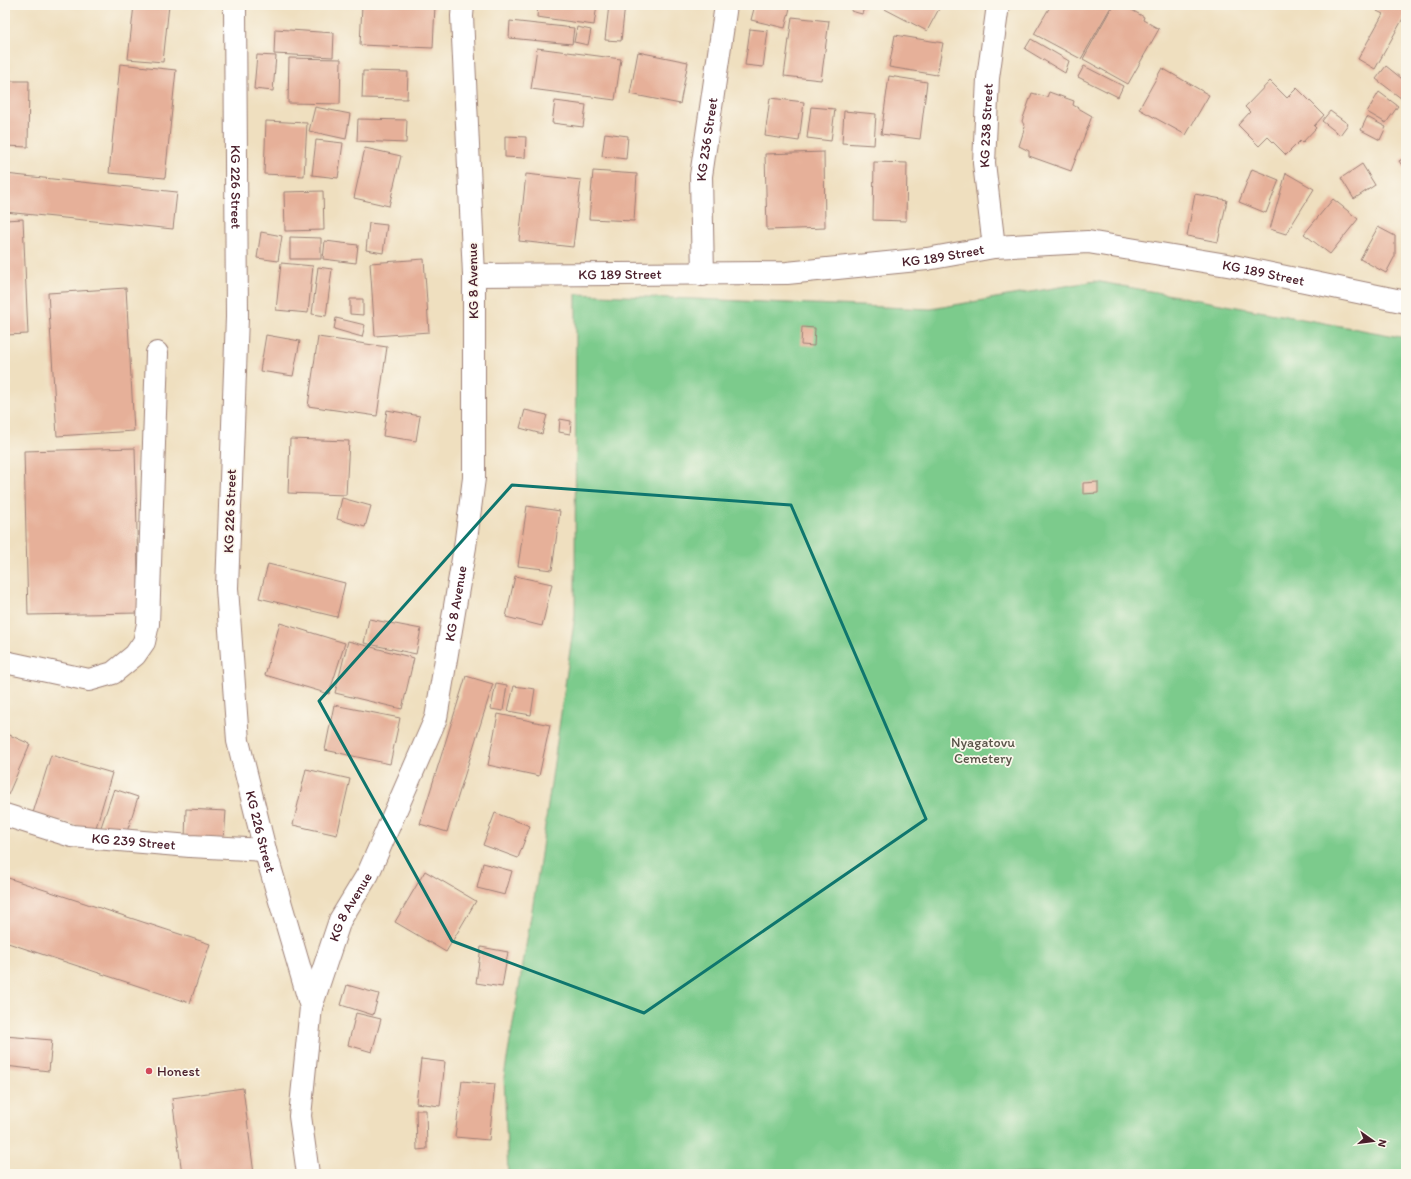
<svg xmlns="http://www.w3.org/2000/svg" width="1411" height="1179" font-family="Itim,sans-serif">
<style>
.green{fill:#7bcb8c;stroke:#62755c}
.building{fill:#e6b099}
.lines{fill:none;stroke-linecap:round;stroke-linejoin:round}
.minor-casing{stroke:#9c7f75;stroke-width:24}
.minor{stroke:#fff;stroke-width:22}
.marked{fill:none;stroke:#0f766e;stroke-width:3;stroke-linejoin:round}
.poi-dot{fill:#d1495b;stroke:#fbf7ec;stroke-width:1.5}
.labels{text-anchor:middle;dominant-baseline:central;stroke-width:3.5;stroke-linejoin:round;paint-order:stroke}
.street-label{font-size:14px;fill:#4a1f2b;stroke:#fbf7ec}
.park-label{font-size:14px;fill:#595348;stroke:#fbf7ec}
.poi-label{font-size:14px;fill:#4a1f2b;stroke:#fbf7ec;text-anchor:start}
</style>
<rect width="100%" height="100%" fill="#fbf7ec"/>
<filter id="ink" filterUnits="userSpaceOnUse"><feTurbulence type="fractalNoise" baseFrequency=".025" numOctaves="2"/><feDisplacementMap in="SourceGraphic" scale="8" xChannelSelector="R" yChannelSelector="G"/><feConvolveMatrix kernelMatrix="1 2 1 2 8 2 1 2 1" color-interpolation-filters="sRGB"/></filter>
<filter id="wash" filterUnits="userSpaceOnUse"><feTurbulence type="fractalNoise" baseFrequency=".012" numOctaves="4" result="noise"/><feDisplacementMap in="SourceGraphic" scale="16" xChannelSelector="R" yChannelSelector="G"/><feGaussianBlur stdDeviation="0.9" result="paint"/><feColorMatrix in="noise" values="0 0 0 0 0 0 0 0 0 0 0 0 0 0 0 0 0 1.4 0 .05"/><feComposite in="paint" operator="in"/></filter>
<g filter="url(#wash)">
<rect width="100%" height="100%" fill="#efdfbf"/>
<!-- green -->
<path class="green" d="M1095,281l311,57v836h-898l-4,-97 35,-209 36,-253 1,-321 355,15z"/>
<g id="blocks">
<!-- building -->
<g class="building">
<path d="M134,5h35l-6,57 -35,-3z"/>
<path d="M362,5h73l-2,43 -73,-3z"/>
<path d="M538,5h59l-3,20 -57,-8z"/>
<path d="M609,5h16l-4,36 -16,-1z"/>
<path d="M755,5h24l11,3 -5,20 -34,-8z"/>
<path d="M852,5h13l-3,9 -11,-3z"/>
<path d="M879,5h62l-14,26 -48,-25z"/>
<path d="M1051,5h61l-31,54 -47,-25z"/>
<path d="M1113,5h10l21,12 -1,3 16,9 -31,55 -45,-25z"/>
<path d="M1380,5h26v8l-31,56 -17,-10 25,-45 -6,-3z"/>
<path d="M792,17l37,4 -8,59 -37,-4z"/>
<path d="M510,21l64,7 -2,16 -63,-6z"/>
<path d="M577,27l14,3 -3,15 -14,-3z"/>
<path d="M275,29l59,4 -1,24 -59,-3z"/>
<path d="M750,29l18,2 -5,36 -18,-2z"/>
<path d="M895,35l48,8 -6,32 -48,-8z"/>
<path d="M1031,39l38,22 -4,12 -40,-24z"/>
<path d="M537,48l84,11 -6,41 -84,-11z"/>
<path d="M638,52l50,10 -8,42 -50,-10z"/>
<path d="M257,55l19,1 -3,35 -19,-2z"/>
<path d="M289,58l52,1 -1,45 -52,-1z"/>
<path d="M120,64l56,6 -11,108 -56,-5z"/>
<path d="M1084,66l39,20 -5,11 -40,-20z"/>
<path d="M1386,66l20,16v20l-30,-23z"/>
<path d="M1162,68l47,27 -23,40 -47,-26z"/>
<path d="M363,71l45,1 -1,27 -45,-1z"/>
<path d="M889,76l38,6 -7,57 -39,-5z"/>
<path d="M5,81h24l-1,66 -23,-1z"/>
<path d="M1270,81l17,17 10,-10 27,27 -10,11 2,2 -14,15 -2,-2 -14,14 -18,-18 -9,9 -21,-21 12,-13 -5,-5z"/>
<path d="M1049,92l25,9 -1,4 19,11 -21,55 -42,-15v-5l-10,-5 6,-19 -3,-6 10,-28 15,4z"/>
<path d="M1379,92l19,14 -12,17 -19,-11z"/>
<path d="M770,98l34,4 -5,39 -34,-5z"/>
<path d="M555,101l31,4 -3,22 -31,-4z"/>
<path d="M315,107l35,7 -4,25 -37,-8z"/>
<path d="M811,107l24,2 -4,32 -24,-3z"/>
<path d="M844,111l32,3 -2,31 -32,-2z"/>
<path d="M1330,111l18,13 -8,11 -18,-14z"/>
<path d="M1367,117l19,10 -6,13 -19,-10z"/>
<path d="M358,119l49,1 -1,23 -49,-2z"/>
<path d="M266,121l41,2 -3,53 -40,-2z"/>
<path d="M605,133l23,3 -2,23 -24,-3z"/>
<path d="M505,136l21,1 -1,21 -20,-1z"/>
<path d="M316,140l27,3 -5,35 -26,-3z"/>
<path d="M365,148l36,8 -12,50 -35,-8z"/>
<path d="M824,152l1,76 -58,2 -2,-76z"/>
<path d="M1406,157v14l-7,-10z"/>
<path d="M874,162l33,1 -1,58 -33,-1z"/>
<path d="M1362,164l13,21 -21,14 -13,-21z"/>
<path d="M1252,169l27,11 -13,33 -27,-11z"/>
<path d="M593,171l44,3 -3,47 -45,-2z"/>
<path d="M1286,173l28,16 -28,45 -16,-5z"/>
<path d="M5,174l172,18 -4,37 -168,-17z"/>
<path d="M526,174l55,6 -8,67 -54,-6z"/>
<path d="M323,191l1,39 -39,1 -1,-39z"/>
<path d="M1195,194l32,6 -9,42 -31,-6z"/>
<path d="M1333,199l25,20 -28,35 -26,-20z"/>
<path d="M23,219l5,115 -23,1v-115z"/>
<path d="M369,223l18,2 -4,28 -17,-3z"/>
<path d="M1378,227l17,9v20l-9,17 -26,-14z"/>
<path d="M261,232l21,4 -4,25 -21,-3z"/>
<path d="M290,237l31,1v21h-31z"/>
<path d="M325,241l33,4 -2,18 -33,-4z"/>
<path d="M424,259l5,73 -54,4 -5,-73z"/>
<path d="M281,263l32,3 -5,47 -32,-3z"/>
<path d="M318,267l14,2 -6,47 -14,-2z"/>
<path d="M126,288l8,143 -77,5 -9,-143z"/>
<path d="M350,299h13v16l-13,-1z"/>
<path d="M336,318l29,7 -3,12 -28,-8z"/>
<path d="M802,327l13,1 -1,18 -13,-1z"/>
<path d="M266,335l34,6 -7,35 -33,-5z"/>
<path d="M318,337l69,10 -10,69 -69,-10z"/>
<path d="M387,410l33,6 -4,25 -33,-5z"/>
<path d="M525,410l22,5 -5,19 -22,-6z"/>
<path d="M560,419l11,2 -1,13 -11,-2z"/>
<path d="M290,439l59,2 -3,54 -58,-2z"/>
<path d="M135,448l4,165 -111,2 -4,-164z"/>
<path d="M1098,482v11l-15,1v-11z"/>
<path d="M342,498l29,8 -6,21 -28,-8z"/>
<path d="M527,506l33,5 -8,59 -34,-4z"/>
<path d="M268,564l77,19 -8,34 -78,-19z"/>
<path d="M515,576l37,8 -10,42 -36,-9z"/>
<path d="M369,619l52,10 -5,25 -52,-11z"/>
<path d="M280,623l65,20 -16,51 -64,-19z"/>
<path d="M348,641l66,17 -12,51 -67,-16z"/>
<path d="M466,676l27,8 -46,148 -27,-8z"/>
<path d="M496,683l11,2 -4,26 -12,-2z"/>
<path d="M514,686l21,3 -4,26 -23,-4z"/>
<path d="M334,705l66,13 -10,46 -65,-14z"/>
<path d="M498,714l52,11 -11,51 -51,-11z"/>
<path d="M5,733l25,11 -22,51 -3,-1z"/>
<path d="M51,755l61,18 -17,58 -62,-18z"/>
<path d="M306,769l44,10 -13,56 -44,-10z"/>
<path d="M114,789l24,8 -13,41 -25,-8z"/>
<path d="M186,809l40,2 -2,29 -39,-2z"/>
<path d="M495,813l35,13 -12,32 -35,-13z"/>
<path d="M483,863l29,8 -7,24 -28,-7z"/>
<path d="M425,871l51,30 -30,51 -51,-30z"/>
<path d="M5,877l205,67 -20,59 -185,-61z"/>
<path d="M481,947l27,5 -6,35 -26,-4z"/>
<path d="M347,985l32,9 -6,21 -32,-10z"/>
<path d="M356,1013l25,6 -9,33 -24,-7z"/>
<path d="M5,1036l47,4 -3,31 -44,-5z"/>
<path d="M421,1059l24,3 -5,44 -24,-3z"/>
<path d="M462,1081l33,3 -6,56 -34,-3z"/>
<path d="M243,1088l11,86h-72l-10,-76z"/>
<path d="M416,1110h10l1,39 -10,1z"/>
</g>
</g>
</g>
<g filter="url(#ink)">
<use href="#blocks" fill-opacity="0" stroke="#9c7f75" stroke-width="1"/>
<g class="lines">
<defs>
<g id="minor">
<path id="s1" d="M235,5l2,312 -10,271 11,153 27,109 46,157"/>
<path id="s2" d="M994,247l-10,-84 4,-85 10,-73"/>
<path id="s3" d="M474,275l313,-2 140,-14 67,-12 94,-5 145,24 173,36"/>
<path id="s4" d="M703,275l-2,-99 25,-171"/>
<path d="M5,662l84,18 24,-7 22,-18 9,-13 4,-18 9,-271"/>
<path id="s5" d="M5,815l67,21 118,10 75,4"/>
<path id="s6" d="M308,1174l-8,-58 11,-109 29,-87 28,-46 68,-156 29,-171 9,-69v-203l-12,-259 1,-11"/>
</g>
</defs>
<!-- minor casing -->
<use href="#minor" class="minor-casing"/>
<!-- minor -->
<use href="#minor" class="minor"/>
</g>
</g>
<!-- marked area -->
<path class="marked" d="M512,485l279,20 135,314 -282,194 -192,-72 -133,-240z"/>
<!-- markers -->
<circle class="poi-dot" cx="149" cy="1071" r="4"/>
<g class="labels">
<!-- street labels -->
<g class="street-label">
<text stroke="none"><textPath href="#s2" startOffset="122">KG 238 Street</textPath></text>
<text stroke="none"><textPath href="#s4" startOffset="136">KG 236 Street</textPath></text>
<text stroke="none"><textPath href="#s1" startOffset="182">KG 226 Street</textPath></text>
<text stroke="none"><textPath href="#s3" startOffset="470">KG 189 Street</textPath></text>
<text stroke="none"><textPath href="#s3" startOffset="794">KG 189 Street</textPath></text>
<text stroke="none"><textPath href="#s3" startOffset="146">KG 189 Street</textPath></text>
<text transform="translate(473 281) rotate(-91)">KG 8 Avenue</text>
<text transform="translate(230 511) rotate(-88)">KG 226 Street</text>
<text stroke="none"><textPath href="#s6" startOffset="600">KG 8 Avenue</textPath></text>
<text stroke="none"><textPath href="#s1" startOffset="830">KG 226 Street</textPath></text>
<text stroke="none"><textPath href="#s5" startOffset="132">KG 239 Street</textPath></text>
<text stroke="none"><textPath href="#s6" startOffset="276">KG 8 Avenue</textPath></text>
</g>
<!-- park labels -->
<g class="park-label">
<text x="983" y="742">Nyagatovu<tspan x="983" dy="16">Cemetery</tspan></text>
</g>
<!-- poi labels -->
<g class="poi-label">
<text x="157" y="1071">Honest</text>
</g>
</g>
<!-- margin -->
<rect width="1411" height="1179" fill="none" stroke="#fbf7ec" stroke-width="20"/>
<!-- north arrow -->
<g transform="translate(1373 1141) rotate(104)" stroke="#fbf7ec" stroke-width="3" paint-order="stroke">
<path d="M0-3L7 15L0 10L-7 15Z" fill="#4a1f2b"/>
<text y="-6" font-size="11" font-weight="bold" text-anchor="middle" fill="#4a1f2b">N</text>
</g>
</svg>
